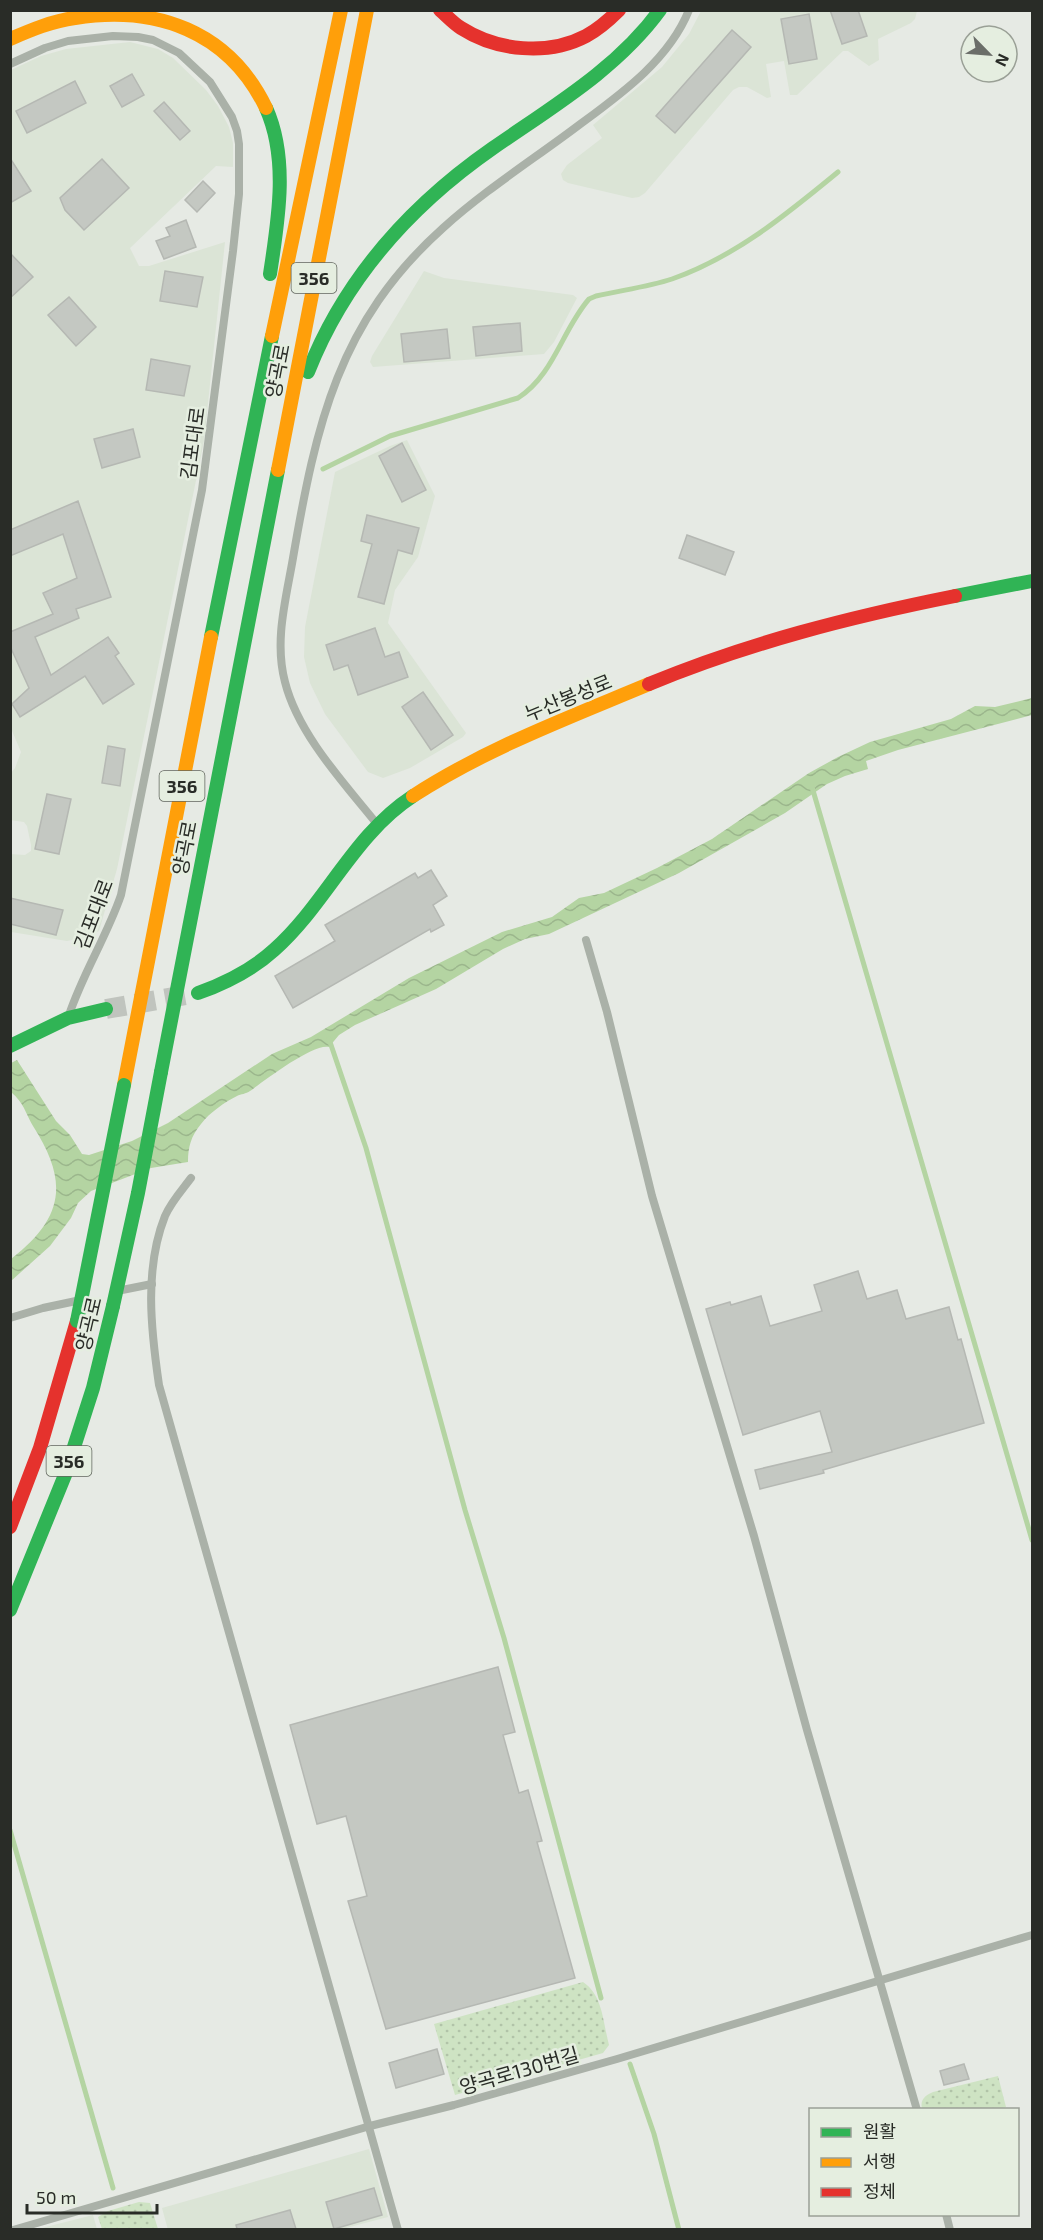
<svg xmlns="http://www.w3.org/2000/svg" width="1043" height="2240" font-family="'Exo 2','Noto Sans KR',sans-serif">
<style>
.built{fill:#dbe4d6}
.grass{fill:url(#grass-dots)}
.water{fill:url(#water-waves)}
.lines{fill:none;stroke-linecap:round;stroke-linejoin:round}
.stream{stroke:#b4d4a2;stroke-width:5}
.building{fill:#c4c8c2;stroke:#b5b8b3;stroke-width:1.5}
.secondary-tunnel{stroke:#c0c4be;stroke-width:20;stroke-dasharray:20 10;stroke-linecap:butt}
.lane{stroke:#aab1a8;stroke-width:8}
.fast{stroke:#30b455;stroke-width:14}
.slow{stroke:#ff9f0a;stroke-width:14}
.jam{stroke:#e5322d;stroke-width:14}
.fast-bridge{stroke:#30b455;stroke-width:14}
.labels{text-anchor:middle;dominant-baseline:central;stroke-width:5;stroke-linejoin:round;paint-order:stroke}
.shield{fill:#e5eee0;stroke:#61665e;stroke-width:1.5}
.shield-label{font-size:18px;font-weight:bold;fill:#292c27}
.street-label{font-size:20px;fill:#292c27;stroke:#e5eee0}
</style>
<defs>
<pattern id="grass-dots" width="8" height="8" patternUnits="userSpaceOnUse" patternTransform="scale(1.5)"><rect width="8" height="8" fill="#cee3c3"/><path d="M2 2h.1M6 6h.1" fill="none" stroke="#b1c3a8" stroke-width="1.8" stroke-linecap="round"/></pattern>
<pattern id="water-waves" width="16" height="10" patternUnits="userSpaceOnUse" patternTransform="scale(1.5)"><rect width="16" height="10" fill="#b4d4a2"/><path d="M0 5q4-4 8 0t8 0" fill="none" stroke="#9bb68c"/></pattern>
</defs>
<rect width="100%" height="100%" fill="#e6eae4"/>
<!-- built -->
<g class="built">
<path d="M701,11h216l-2,8 -4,4 -33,16 1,21 -10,6 -21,-15h-5l-46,44h-7l-6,-34 -18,3 5,33 -4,1 -20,-11h-8l-6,3 -88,103 -6,4 -7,1 -64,-15 -5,-3 -2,-6 6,-9 35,-27 -9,-13 69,-58 27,-33z"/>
<path d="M130,42l28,7 15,9 33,32 12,16 11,21 4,16v24l-17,-1 -86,82 9,18h10l76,-24 -21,199 -87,428 -18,62 -13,6 -19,4 -56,-9 -1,-78 15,1 6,-4v-6l-4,-19 -3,-4 -14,-2 1,-47 4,-5 6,-16 -11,-26 1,-656 30,-14 25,-7z"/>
<path d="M424,271l20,7 129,17 4,3 -23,44 -10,12 -171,13 -3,-5 2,-6z"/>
<path d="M407,440l28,56 -17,61 -23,33 -7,33 78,110 -3,4 -53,31 -27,10 -15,-6 -43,-58 -15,-31 -6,-26 1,-30 30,-155 55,-26z"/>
<path d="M369,2149l19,68 -46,12 -174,1 -6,-22z"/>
<path d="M93,2215l4,14h-59z"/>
</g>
<!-- grass -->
<g class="grass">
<path d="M583,1982c20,13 20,41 26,63l-6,8 -148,42 -21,-71z"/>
<path d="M998,2076l8,31 -9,3 -75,-1c-2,-9 2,-13 11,-17z"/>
<path d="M139,2202l11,1 8,26h-56l-4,-12 10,-6z"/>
</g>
<!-- water -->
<path class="water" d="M1032,698v17l-134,35 -32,11 2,8 -23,7 -18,8 -42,29 -106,60 -130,61 -24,5 -22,10 -67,40 -81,36 -16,10 -10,12c-16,-4 -65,34 -79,44 -4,3 -9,3 -13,5 -12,6 -28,17 -36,28 -10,12 -13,23 -13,38l-37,6 -60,23 -13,12 -7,15 -21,28 -39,35v-22c53,-41 58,-77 22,-133 -5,-8 -9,-21 -16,-28 -2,-3 -5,-4 -6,-7v-28l6,-3 39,61 14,14 12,19 7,1 43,-14 36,-18 104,-69 39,-17 98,-59 93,-46 50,-15 27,-19 25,-5 53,-25 55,-29 97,-66 29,-16 32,-15 81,-23 24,-13 20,1z"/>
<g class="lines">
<!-- stream -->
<g class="stream">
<path d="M323,469l67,-33 128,-38c36,-23 44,-68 71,-99l7,-3c26,-6 52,-9 76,-17 63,-22 115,-65 166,-107"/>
<path d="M812,787l220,753"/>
<path d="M329,1039l37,109 99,362 39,128 97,360"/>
<path d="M10,1830l103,358"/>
<path d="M630,2064l24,70 25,96"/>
</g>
</g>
<!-- building -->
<g class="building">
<path d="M830,10h28l9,26 -25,8z"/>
<path d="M809,14l8,45 -28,5 -8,-45z"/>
<path d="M732,30l19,17 -76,86 -19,-17z"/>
<path d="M132,74l12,21 -22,12 -12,-21z"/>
<path d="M75,81l11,22 -59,30 -11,-22z"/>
<path d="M164,102l26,29 -10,9 -26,-29z"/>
<path d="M10,158l21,33 -21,12z"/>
<path d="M102,159l27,29 -45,42 -19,-20 -5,-12z"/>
<path d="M203,181l12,12 -18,19 -12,-12z"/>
<path d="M186,220l10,27 -32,12 -8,-18 14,-5 -4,-8z"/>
<path d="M10,253l23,24 -23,21z"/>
<path d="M165,271l38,6 -6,30 -37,-6z"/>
<path d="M69,297l27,30 -20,19 -28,-31z"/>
<path d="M520,323l2,28 -46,5 -3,-29z"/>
<path d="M447,329l3,29 -46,4 -3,-28z"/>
<path d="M151,359l39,7 -6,30 -38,-6z"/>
<path d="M133,429l7,28 -38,11 -8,-29z"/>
<path d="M402,443l24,47 -24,12 -23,-46z"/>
<path d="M78,501l33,96 -35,12 3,9 -44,19 16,38 57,-38 11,16 -4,3 19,28 -31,20 -18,-28 -65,41 -8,-13 17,-16 -19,-42v-14l43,-18 -10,-21 34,-15 -14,-44 -53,22v-26z"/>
<path d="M367,515l52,13 -7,26 -14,-4 -14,54 -26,-7 14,-53 -11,-3z"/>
<path d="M687,535l47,17 -9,23 -46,-17z"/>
<path d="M375,628l10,29 14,-5 9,25 -50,18 -10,-30 -14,5 -8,-25z"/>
<path d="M423,692l30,43 -22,15 -29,-43z"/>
<path d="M108,746l17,3 -5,37 -18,-3z"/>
<path d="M47,794l24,5 -12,55 -24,-5z"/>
<path d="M431,870l16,26 -14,9 11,20 -13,7 -1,-3 -137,79 -18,-32 60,-35 -10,-16 90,-52 3,5z"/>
<path d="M10,898l53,12 -7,25 -46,-11z"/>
<path d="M858,1271l9,28 30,-9 9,29 43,-12 9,33 3,-1 23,84 -161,47 1,3 -64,16 -5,-19 77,-18 -12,-41 -77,24 -37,-126 24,-7 1,3 30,-9 9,30 52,-15 -8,-26z"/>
<path d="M498,1667l17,65 -12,3 16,58 9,-3 14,51 -5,1 38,136 -189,51 -38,-128 19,-5 -21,-80 -29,8 -27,-99z"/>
<path d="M437,2049l7,25 -48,14 -7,-25z"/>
<path d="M964,2064l5,15 -25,6 -4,-14z"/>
<path d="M374,2188l8,27 -48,14 -8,-27z"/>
<path d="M290,2210l6,19h-59l-1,-4z"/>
</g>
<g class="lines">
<!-- secondary-tunnel -->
<path class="secondary-tunnel" d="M106,1009l80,-14"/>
<!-- lane -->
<g class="lane">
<path d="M10,64l35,-16 23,-7 45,-5 25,1 15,3 26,13 31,29 22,35 5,14 2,13v50l-6,57 -31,239 -81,405c-14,41 -38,78 -52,120"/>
<path d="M377,824c-33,-41 -79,-90 -92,-142 -11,-41 1,-83 8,-124 23,-133 45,-236 150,-330 42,-38 91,-69 136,-103 42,-31 90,-65 110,-115"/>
<path d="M586,940l21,72 45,184 102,340 53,194 110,380"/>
<path d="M191,1178c-9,12 -20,24 -26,38 -21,53 -14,114 -6,169l239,845"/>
<path d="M122,1290l30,-6"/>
<path d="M10,1318l33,-10 33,-7"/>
<path d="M946,2214l4,16"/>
<path d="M13,2230l357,-104 84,-21 163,-46 415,-124"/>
</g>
<!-- fast -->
<g class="fast">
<path d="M266,108c23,51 12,113 4,166"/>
<path d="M308,372c37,-94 103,-167 185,-224 59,-41 124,-79 167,-138"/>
<path d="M955,596l77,-15"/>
<path d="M211,637l61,-301"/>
<path d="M198,993c28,-10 54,-23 76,-43 52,-46 79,-115 139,-154"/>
<path d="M10,1046l58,-28 38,-9"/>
<path d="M161,1072l117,-602"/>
<path d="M10,1610l55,-135 28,-87 20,-82"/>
</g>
<!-- slow -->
<g class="slow">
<path d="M10,39c21,-9 42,-18 65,-21 81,-13 154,13 191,90"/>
<path d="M272,336l69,-326"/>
<path d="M278,470l89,-460"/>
<path d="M413,796c74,-48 155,-78 236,-112"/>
<path d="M124,1085l87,-448"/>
</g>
<!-- jam -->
<g class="jam">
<path d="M440,10c7,6 13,13 21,18 36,23 87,28 125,8 13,-7 23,-16 33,-26"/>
<path d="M649,684c99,-41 201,-67 306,-88"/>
<path d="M10,1527l30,-79 37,-127"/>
</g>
<!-- fast-bridge -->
<g class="fast-bridge">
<path d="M113,1306l25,-113 23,-121"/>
<path d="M77,1321l47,-236"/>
</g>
</g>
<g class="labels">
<!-- shield labels -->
<g class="shield">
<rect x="291.5" y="263" width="45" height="30" rx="4.5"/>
<rect x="159.5" y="771" width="45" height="30" rx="4.5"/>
<rect x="46.5" y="1446" width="45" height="30" rx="4.5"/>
</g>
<g class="shield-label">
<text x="314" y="278">356</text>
<text x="182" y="786">356</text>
<text x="69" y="1461">356</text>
</g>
<!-- street labels -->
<g class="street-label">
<text transform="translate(277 371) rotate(-79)">양곡로</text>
<text transform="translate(192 443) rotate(-82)">김포대로</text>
<text transform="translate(568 697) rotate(-22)">누산봉성로</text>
<text transform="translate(184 848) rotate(-79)">양곡로</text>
<text transform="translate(93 914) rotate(-69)">김포대로</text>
<text transform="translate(88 1324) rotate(-77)">양곡로</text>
<text transform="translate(519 2070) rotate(-16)">양곡로130번길</text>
</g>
</g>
<!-- border -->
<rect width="1043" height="2240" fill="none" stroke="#292c27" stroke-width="24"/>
<!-- legend -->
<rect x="809" y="2108" width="210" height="108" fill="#e5eee0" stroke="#9aa096" stroke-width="1.5"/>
<rect x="821" y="2128" width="30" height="9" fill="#30b455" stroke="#9aa096" stroke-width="1.5"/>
<text x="863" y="2138" font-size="18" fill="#292c27">원활</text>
<rect x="821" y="2158" width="30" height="9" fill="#ff9f0a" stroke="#9aa096" stroke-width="1.5"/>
<text x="863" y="2168" font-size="18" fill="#292c27">서행</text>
<rect x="821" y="2188" width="30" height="9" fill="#e5322d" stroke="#9aa096" stroke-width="1.5"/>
<text x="863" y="2198" font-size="18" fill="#292c27">정체</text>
<!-- north arrow -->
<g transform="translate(989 54) rotate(115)"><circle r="28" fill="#e5eee0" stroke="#9aa096" stroke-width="1.5"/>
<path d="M0-4.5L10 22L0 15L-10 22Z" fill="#6b6e69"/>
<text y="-9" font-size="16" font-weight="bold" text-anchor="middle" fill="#292c27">N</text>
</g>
<!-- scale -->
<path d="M27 2204v9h130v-9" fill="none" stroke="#292c27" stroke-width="3"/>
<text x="36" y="2204" font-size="18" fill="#292c27" stroke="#e5eee0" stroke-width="4.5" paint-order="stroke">50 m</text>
</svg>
